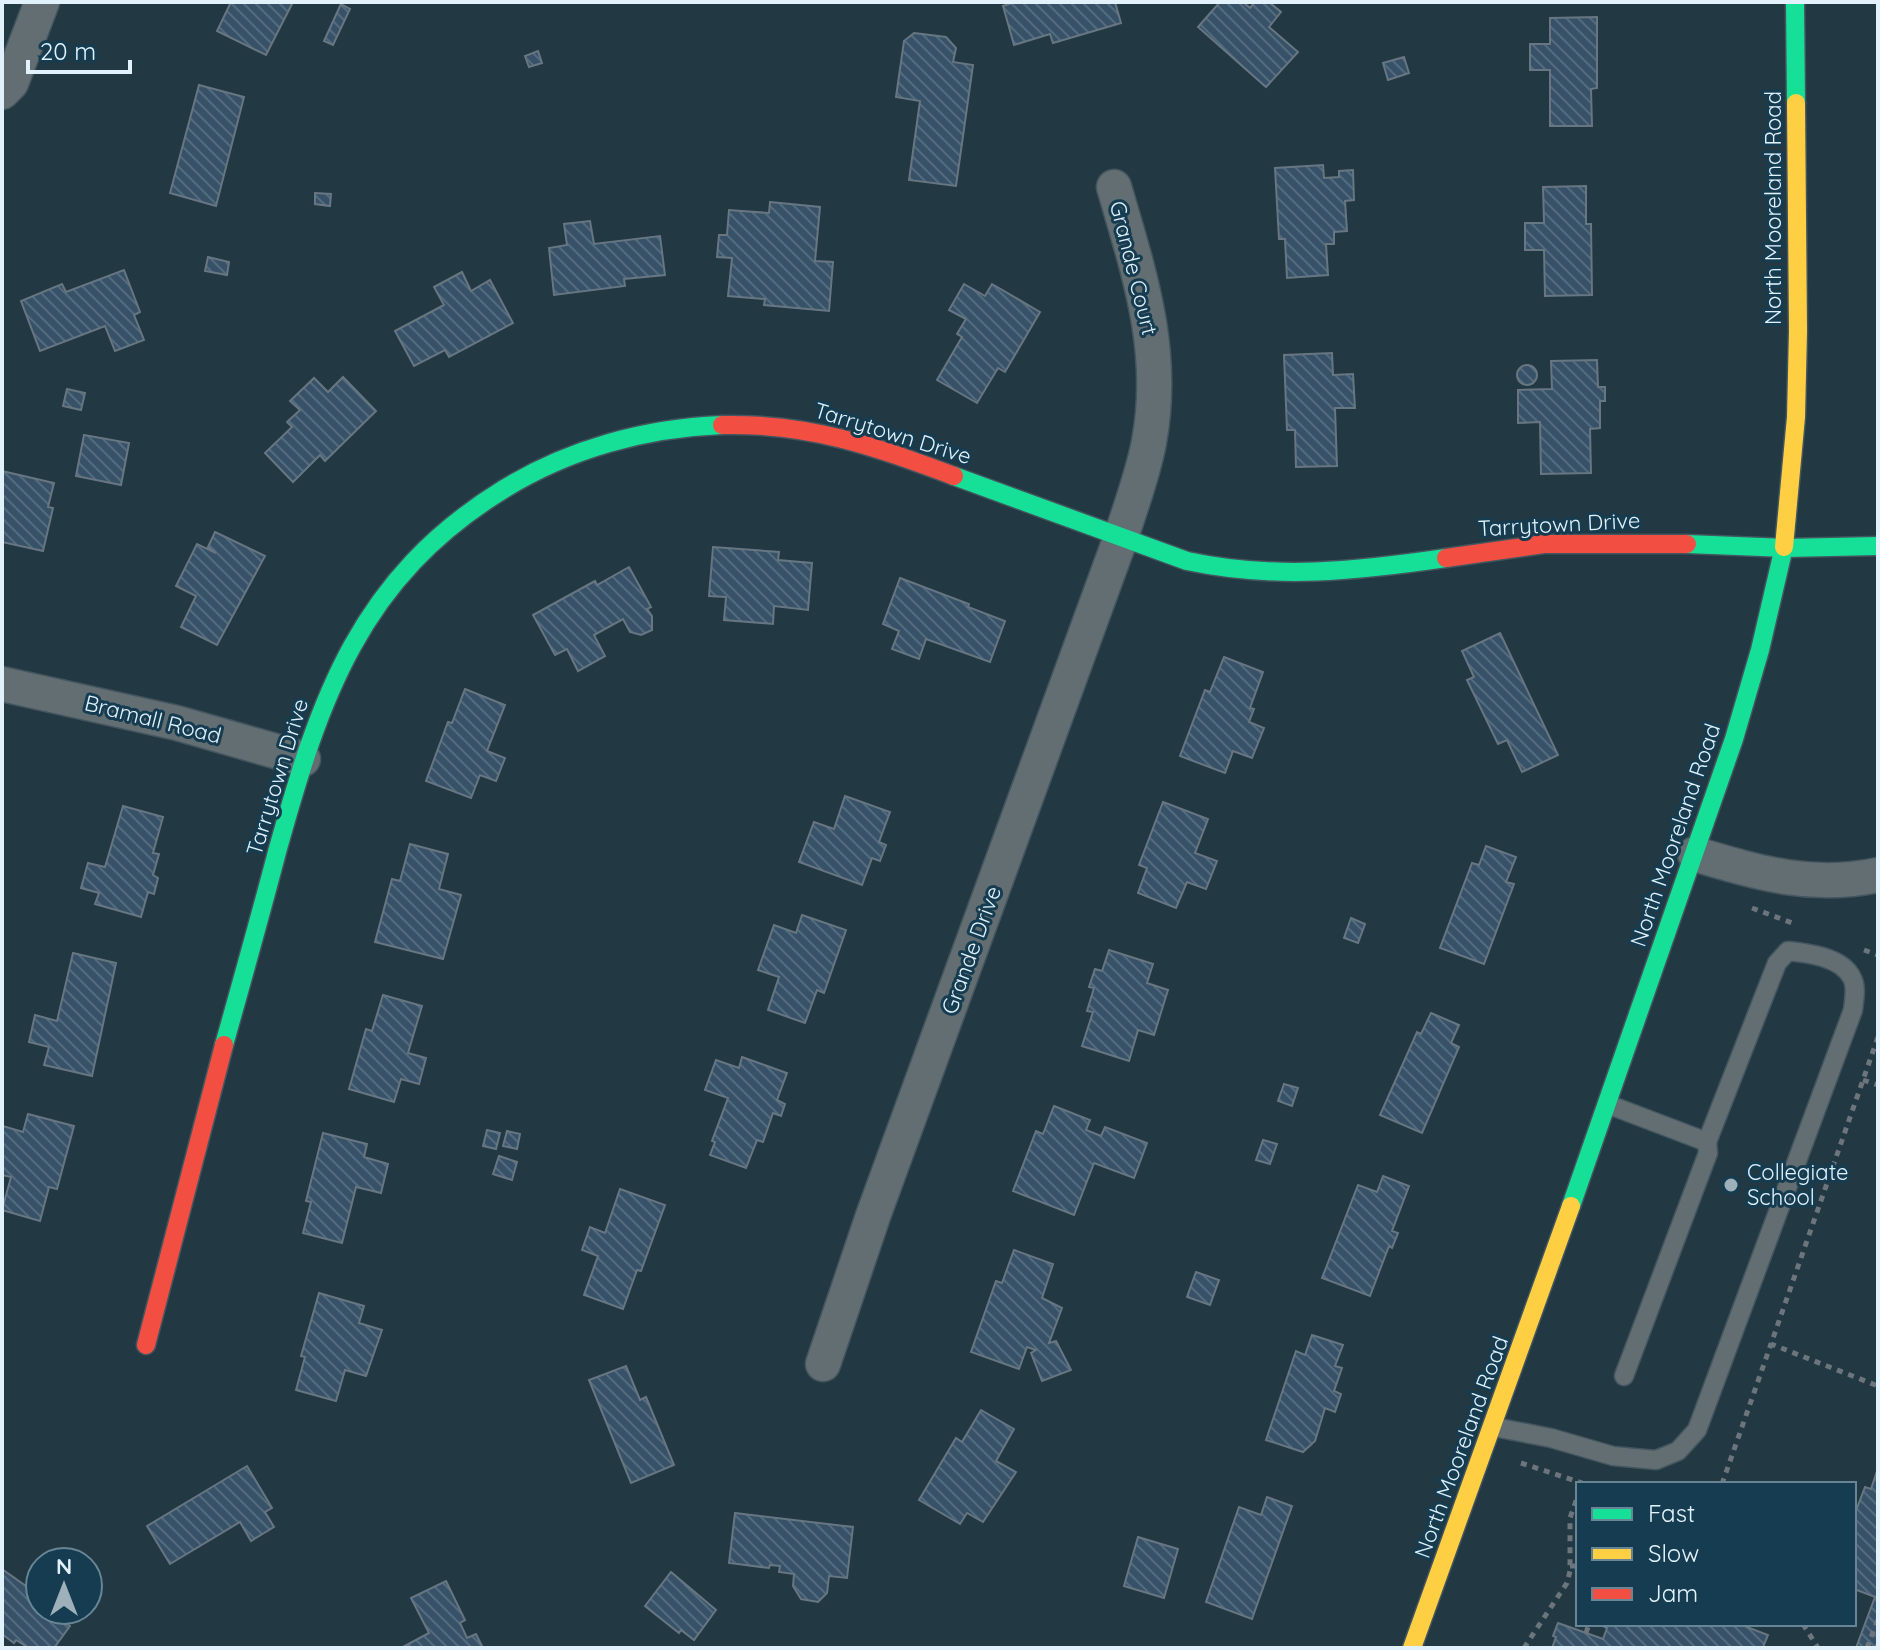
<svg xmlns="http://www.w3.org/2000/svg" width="1880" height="1650" font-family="Quicksand,sans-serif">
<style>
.building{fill:url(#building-back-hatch);stroke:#677681;stroke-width:2}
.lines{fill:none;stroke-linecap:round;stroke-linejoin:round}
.lane-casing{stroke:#43555e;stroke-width:21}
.street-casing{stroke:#43555e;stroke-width:37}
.fast-casing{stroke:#43555e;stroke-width:21}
.slow-casing{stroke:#43555e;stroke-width:21}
.jam-casing{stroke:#43555e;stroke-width:21}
.path{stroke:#6b757b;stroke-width:5;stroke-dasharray:6 6;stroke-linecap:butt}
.lane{stroke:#636e73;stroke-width:18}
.street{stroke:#636e73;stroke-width:34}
.fast{stroke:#16e098;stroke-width:18}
.slow{stroke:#ffcf43;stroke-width:18}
.jam{stroke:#f24e42;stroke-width:18}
.poi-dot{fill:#9eb1bb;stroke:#153c50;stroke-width:3}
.labels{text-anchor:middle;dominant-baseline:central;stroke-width:6;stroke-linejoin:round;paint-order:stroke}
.street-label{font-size:22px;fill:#e1f2fc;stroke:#153c50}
.poi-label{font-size:22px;fill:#e1f2fc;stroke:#153c50;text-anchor:start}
</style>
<defs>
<pattern id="building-back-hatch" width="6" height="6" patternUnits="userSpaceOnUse" patternTransform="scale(2)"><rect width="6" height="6" fill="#375268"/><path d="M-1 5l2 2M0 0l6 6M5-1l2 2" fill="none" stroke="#546b7e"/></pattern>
</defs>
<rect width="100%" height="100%" fill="#223843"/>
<!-- building -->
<g class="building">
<path d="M231,2h62l-27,53 -49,-24z"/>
<path d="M1015,2h100l6,21 -68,20 -3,-9 -36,11 -11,-39z"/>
<path d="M1220,2h23l7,6 5,-6h14l12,10 -12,15 29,25 -32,35 -68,-60z"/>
<path d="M341,4l9,5 -17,36 -9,-4z"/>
<path d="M1597,17v71l-6,1 1,37h-42v-56h-20v-26h20v-26z"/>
<path d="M914,33l32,4 10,11 -3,14 20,3 -17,121 -47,-6 11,-79 -24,-4 8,-56z"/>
<path d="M538,51l4,12 -13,4 -4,-11z"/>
<path d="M1404,57l5,16 -21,7 -5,-17z"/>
<path d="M199,85l45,12 -28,109 -46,-13z"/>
<path d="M1323,165l1,13 15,-1v-6l14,-1 1,30 -9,1 2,30 -13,1v12h-8l2,31 -41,3 -2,-39h-6l-4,-71z"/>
<path d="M1586,186v38h5l1,71 -47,1 -1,-46h-19v-27h19l-1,-36z"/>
<path d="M315,193l16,1 -1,12 -15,-2z"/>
<path d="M770,202l50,5 -5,54 18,1 -4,49 -65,-6 1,-6 -37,-3 4,-38 -15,-1 2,-22h8l2,-25 40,3z"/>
<path d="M590,221l4,23 66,-8 5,39 -41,4 1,7 -71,9 -5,-47 18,-3 -3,-21z"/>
<path d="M208,257l21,5 -2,13 -22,-4z"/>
<path d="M124,270l16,42 -6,3 10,25 -29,11 -10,-25 -65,25 -19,-50 41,-17 4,8z"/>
<path d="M462,272l9,19 19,-11 23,43 -64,34 -4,-7 -31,16 -19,-35 49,-26 -10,-18z"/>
<path d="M964,284l21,12 7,-12 48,28 -35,60 -7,-4 -21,35 -40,-23 25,-43 -5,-3 9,-15 -17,-9z"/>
<path d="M1332,353l1,22 20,-1 2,34h-20l2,58 -41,1 -1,-37h-8l-3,-75z"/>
<path d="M1597,360l1,27h7v14h-5v27l-10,1 1,44 -50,1 -1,-52 -22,1v-33l34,-1 -1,-28z"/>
<circle cx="1527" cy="375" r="10"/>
<path d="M343,377l33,34 -51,50 -5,-6 -27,27 -28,-29 27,-26 -5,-5 13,-12 -10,-9 24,-23 14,14z"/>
<path d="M67,389l18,4 -4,17 -18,-4z"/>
<path d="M84,435l45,8 -8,42 -45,-9z"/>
<path d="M2,471l52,12 -6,24 5,1 -10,43 -41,-9z"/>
<path d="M215,532l50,24 -48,89 -36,-18 15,-31 -20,-10 21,-42 19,9 -8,-6z"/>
<path d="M713,547l66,5 -1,8 34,3 -4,47 -34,-4 -1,18 -49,-4 2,-23 -17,-1z"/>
<path d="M629,567l22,40 -4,2 5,7v14l-11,5 -11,-3 -7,-13 -29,16 11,21 -27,15 -11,-22 -12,6 -22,-40 62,-34 2,4z"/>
<path d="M900,578l69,26 -1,3 37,14 -15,41 -64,-23 -7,20 -27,-10 7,-18 -16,-7z"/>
<path d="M1500,633l58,122 -36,17 -15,-32 -9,4 -31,-64 7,-3 -12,-26z"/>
<path d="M1224,657l39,15 -13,36 4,1 -5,13 15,6 -12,30 -19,-7 -8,22 -45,-17 25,-66 5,2z"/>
<path d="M465,689l40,16 -18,46 18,7 -9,23 -16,-6 -9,23 -45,-17 22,-59 4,1z"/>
<path d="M845,796l45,16 -11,30 7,3 -6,16 -8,-3 -10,27 -63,-23 15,-40 20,7z"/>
<path d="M1163,802l45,17 -13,34 22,8 -11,28 -19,-7 -11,26 -38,-15 9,-25 -8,-3z"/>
<path d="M123,806l40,11 -10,36 6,1 -6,21 5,3 -4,16 -6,-2 -7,25 -46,-13 4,-11 -18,-5 7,-25 17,4z"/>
<path d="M410,844l38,10 -9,35 22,6 -18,64 -68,-17 17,-63 8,2z"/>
<path d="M1486,846l30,11 -10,25 8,2 -30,80 -44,-16 32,-85 7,2z"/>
<path d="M802,915l44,15 -22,63 -7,-3 -12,33 -37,-13 11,-33 -21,-7 16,-45 22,8z"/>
<path d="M1351,918l14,6 -7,19 -14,-5z"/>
<path d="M1109,950l44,14 -6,19 21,7 -14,45 -16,-5 -9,31 -47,-15 11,-34 -6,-1 7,-23 -5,-1 6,-18 7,2z"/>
<path d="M73,953l43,10 -24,113 -48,-11 5,-18 -20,-5 6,-27 22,6z"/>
<path d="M383,995l39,11 -14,47 18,5 -7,26 -18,-5 -7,23 -45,-13 17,-60 6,2z"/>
<path d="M1431,1013l28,12 -8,18 8,4 -37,86 -42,-18 37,-83 4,2z"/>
<path d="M742,1057l45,16 -10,27 8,4 -4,12 -8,-3 -10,29 -6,-2 -11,28 -36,-13 5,-13 -3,-1 16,-43 -23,-8 11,-30 23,8z"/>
<path d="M1284,1084l14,4 -6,18 -14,-5z"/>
<path d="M1054,1106l36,14 -4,10 15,6 4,-9 42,16 -13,35 -40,-15 -20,52 -61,-24 23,-60 7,3z"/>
<path d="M28,1114l46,12 -17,63 -8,-2 -9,34 -38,-11 9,-33 -9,-2 1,-49 20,6z"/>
<path d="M487,1130l13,3 -4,16 -13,-3z"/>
<path d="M507,1131l13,3 -3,15 -14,-3z"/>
<path d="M323,1133l44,11 -3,13 24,7 -7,29 -25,-6 -14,56 -39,-10 8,-31 -5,-1z"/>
<path d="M1263,1140l14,4 -7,20 -14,-4z"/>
<path d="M499,1156l18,6 -5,18 -19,-6z"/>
<path d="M1383,1176l26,10 -17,45 6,2 -6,15 -3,-2 -19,50 -48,-18 36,-93 19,7z"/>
<path d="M620,1189l45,16 -24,66 -4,-1 -14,39 -39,-14 14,-39 -16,-6 8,-23 15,6z"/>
<path d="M1014,1250l39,14 -11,34 20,10 -13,35 7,-2 15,29 -29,11 -11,-28 5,-3 -9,-3 -8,22 -48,-17 25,-71 6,2z"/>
<path d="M1196,1272l23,8 -9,25 -23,-8z"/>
<path d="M319,1293l45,13 -5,17 23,7 -16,46 -21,-6 -9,31 -40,-11 9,-33 -4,-1z"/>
<path d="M1312,1335l31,10 -8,21 7,2 -8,23 7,3 -6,18 -10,-4 -10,33 -12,11 -37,-12 30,-89 9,4z"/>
<path d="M626,1366l14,34 6,-3 28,68 -43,18 -42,-103z"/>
<path d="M981,1410l33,19 -18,32 20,11 -33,50 -16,-9 -7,11 -41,-24 37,-62 6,4z"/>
<path d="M247,1466l25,42 -7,4 9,15 -23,14 -11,-19 -70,42 -23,-38z"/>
<path d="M1878,1468v130l-24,-9v-73l11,-29 6,2z"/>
<path d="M1267,1497l25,9 -40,113 -46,-17 33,-95 22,8z"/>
<path d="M735,1513l118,14 -6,51 -18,-2 -2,17 -9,9 -17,-3 -8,-13 1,-12 -15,-2 1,-6 -10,-1 -1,3 -40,-5z"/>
<path d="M1138,1537l40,12 -14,49 -40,-12z"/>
<path d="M2,1569l38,27v14h7l23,16 -16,22h-25l-13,-8 -2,3 -12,-9z"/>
<path d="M671,1572l45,38 -22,30 -13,-10 -2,3 -34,-27z"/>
<path d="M446,1581l19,39 -5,3 7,15 9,-4 7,14h-82l28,-15 -18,-35z"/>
<path d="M1875,1597l3,1v43l-3,7h-19z"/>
<path d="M1558,1623l45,16 4,-11 -8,-4h140l29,11 -5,12 3,1h-214l4,-11 -3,-1z"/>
</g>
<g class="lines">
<defs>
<g id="lane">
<path d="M1607,1104l100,38 1,11 -84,223"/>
<path d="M1494,1427l57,11 62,18 43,4 22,-9 19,-21 156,-420c1,-10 4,-23 -1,-32 -10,-21 -44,-25 -64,-27l-11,12 -70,179"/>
</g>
<g id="street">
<path d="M2,92l9,-9 31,-81"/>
<path d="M2,684l175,39 126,36"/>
<path d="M1695,854c64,19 116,35 183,21"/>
<path d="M823,1364l50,-148 248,-679c10,-31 22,-63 28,-95 17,-91 -10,-169 -35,-255"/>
</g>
<g id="fast">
<path d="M1795,2l1,101"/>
<path d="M954,476l233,85c89,19 169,10 259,-3"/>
<path d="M1687,544l97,4 94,-2"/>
<path d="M224,1045c18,-64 36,-128 53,-193 43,-154 82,-274 227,-363 65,-40 141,-61 218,-64"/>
<path d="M1571,1206l163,-467 26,-89 24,-103"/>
</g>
<g id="slow">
<path d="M1784,547l12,-130 2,-86 -2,-228"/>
<path d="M1412,1648l159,-442"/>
</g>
<g id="jam">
<path d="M722,425c88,-2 151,21 232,51"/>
<path d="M1446,558l98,-14h143"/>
<path d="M146,1345l78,-300"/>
</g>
</defs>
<!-- lane casing -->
<use href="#lane" class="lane-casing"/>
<!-- street casing -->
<use href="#street" class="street-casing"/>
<!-- fast casing -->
<use href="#fast" class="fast-casing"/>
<!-- slow casing -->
<use href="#slow" class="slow-casing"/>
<!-- jam casing -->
<use href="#jam" class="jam-casing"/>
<!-- path -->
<g class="path">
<path d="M1752,908l43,16"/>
<path d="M1864,950l14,5"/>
<path d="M1878,1037l-107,307 107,42"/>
<path d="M1863,1080l15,5"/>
<path d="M1521,1463l64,21"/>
<path d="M1722,1484l49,-140"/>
<path d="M1570,1566h8"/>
<path d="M1803,1624l15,24"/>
<path d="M1586,1633l3,-9"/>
<path d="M1524,1648l43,-65 3,-12v-53l8,-23"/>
<path d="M1867,1648l11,-29"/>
</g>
<!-- lane -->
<use href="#lane" class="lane"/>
<!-- street -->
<use href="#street" class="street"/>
<!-- fast -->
<use href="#fast" class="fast"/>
<!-- slow -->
<use href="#slow" class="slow"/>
<!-- jam -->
<use href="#jam" class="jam"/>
</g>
<!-- markers -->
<circle class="poi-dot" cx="1731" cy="1185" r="8"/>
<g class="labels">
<!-- street labels -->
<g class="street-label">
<text transform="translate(1773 208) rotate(-90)">North Mooreland Road</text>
<text transform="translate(1134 268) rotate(76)">Grande Court</text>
<text transform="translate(893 433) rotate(17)">Tarrytown Drive</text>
<text transform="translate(1559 524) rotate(-3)">Tarrytown Drive</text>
<text transform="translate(153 719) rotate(14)">Bramall Road</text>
<text transform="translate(277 777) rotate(-73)">Tarrytown Drive</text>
<text transform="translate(1675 835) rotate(-71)">North Mooreland Road</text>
<text transform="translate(971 950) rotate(-70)">Grande Drive</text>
<text transform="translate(1461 1447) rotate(-70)">North Mooreland Road</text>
</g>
<!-- poi labels -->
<g class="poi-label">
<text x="1747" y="1172">Collegiate<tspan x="1747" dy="25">School</tspan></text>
</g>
</g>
<!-- border -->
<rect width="1880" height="1650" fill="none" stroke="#e1f2fc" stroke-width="8"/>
<!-- legend -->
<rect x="1576" y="1482" width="280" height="144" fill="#153c50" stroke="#678595" stroke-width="2"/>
<rect x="1592" y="1508" width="40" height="12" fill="#16e098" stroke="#678595" stroke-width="2"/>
<text x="1648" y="1522" font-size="24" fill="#e1f2fc">Fast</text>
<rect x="1592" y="1548" width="40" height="12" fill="#ffcf43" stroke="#678595" stroke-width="2"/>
<text x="1648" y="1562" font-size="24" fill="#e1f2fc">Slow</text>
<rect x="1592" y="1588" width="40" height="12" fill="#f24e42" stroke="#678595" stroke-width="2"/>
<text x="1648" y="1602" font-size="24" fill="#e1f2fc">Jam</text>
<!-- north arrow -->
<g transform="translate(64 1586)"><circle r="38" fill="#153c50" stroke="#678595" stroke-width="2"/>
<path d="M0-6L14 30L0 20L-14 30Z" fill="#9eb1bb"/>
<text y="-12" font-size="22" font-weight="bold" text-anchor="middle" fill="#e1f2fc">N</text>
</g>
<!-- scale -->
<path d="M28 60v12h102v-12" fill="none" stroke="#e1f2fc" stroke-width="4"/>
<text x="40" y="60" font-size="24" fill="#e1f2fc" stroke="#153c50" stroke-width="6" paint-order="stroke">20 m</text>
</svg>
